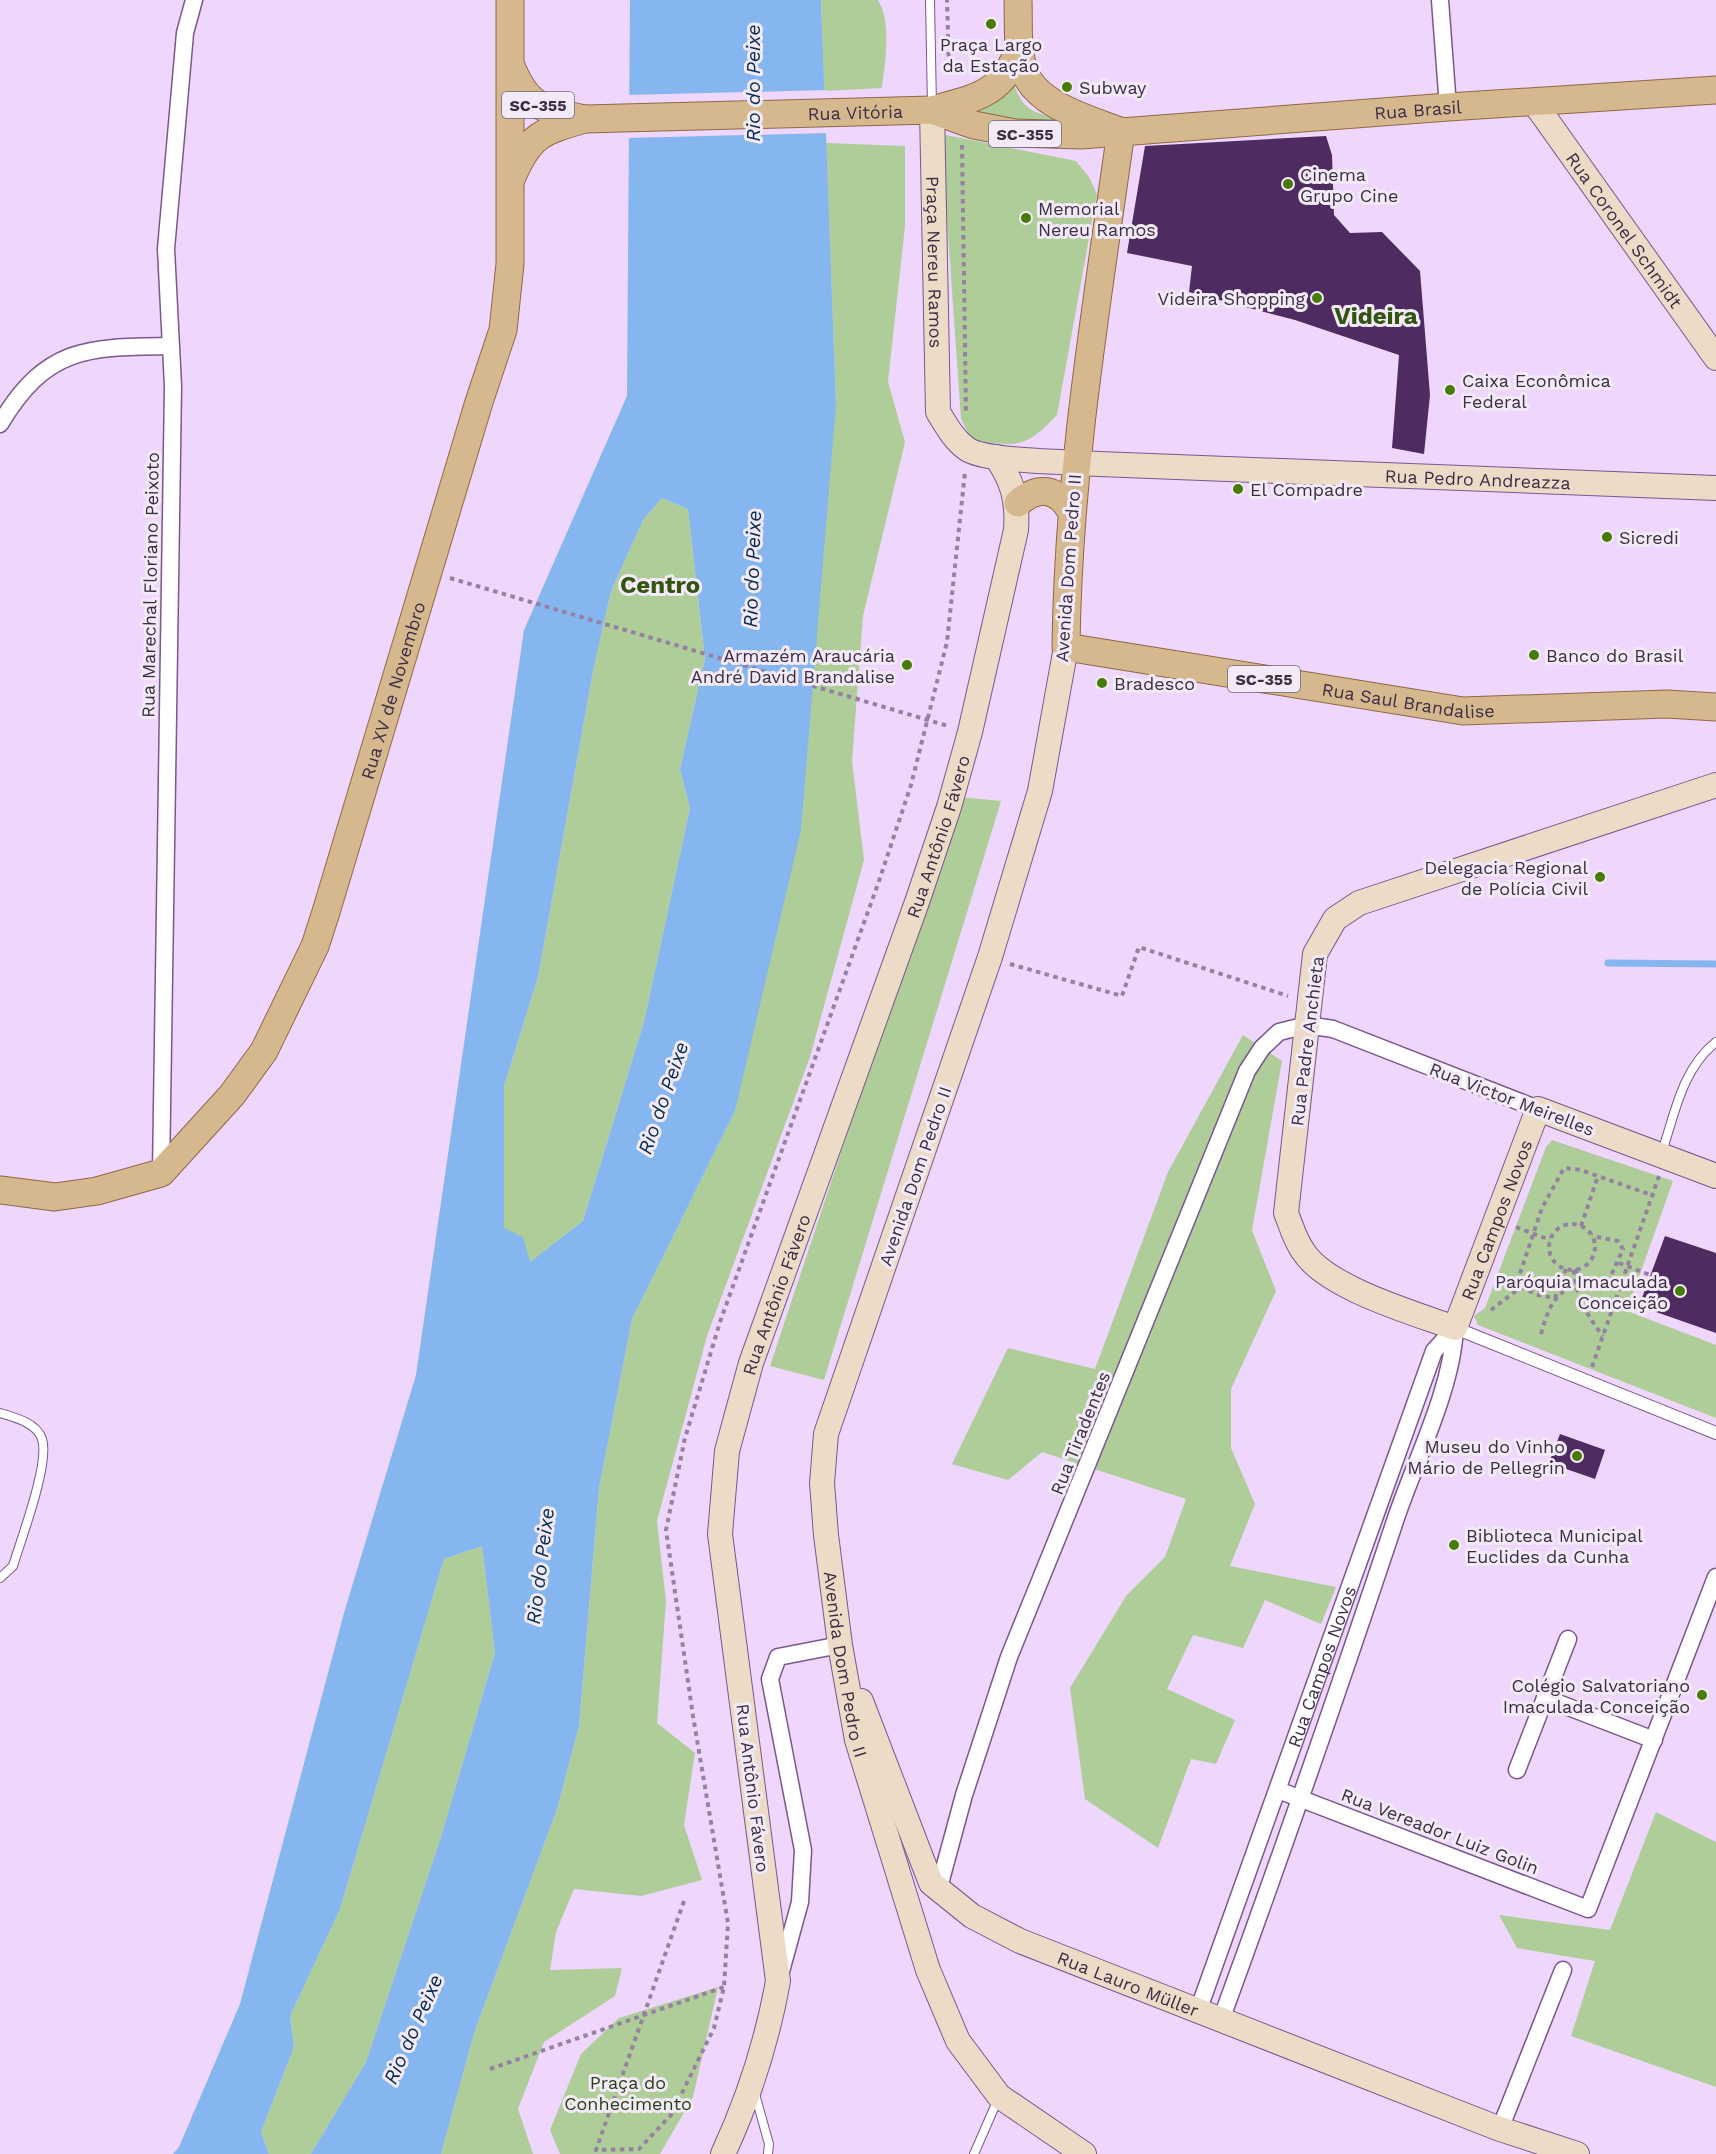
<svg xmlns="http://www.w3.org/2000/svg" width="1716" height="2154" font-family="'Work Sans',sans-serif">
<style>
.green{fill:#afcd98}
.water{fill:#85b6ef;fill-rule:evenodd}
.pier{fill:#eed6fd}
.lines{fill:none;stroke-linecap:round;stroke-linejoin:round}
.stream{stroke:#85b6ef;stroke-width:7}
.building{fill:#4e2b61}
.service-casing{stroke:#7a578f;stroke-width:10}
.pedestrian-casing{stroke:#7a578f;stroke-width:14}
.minor-casing{stroke:#7a578f;stroke-width:19}
.secondary-casing{stroke:#7a578f;stroke-width:26}
.primary-casing{stroke:#8f6845;stroke-width:29}
.path{stroke:#9581a1;stroke-width:4;stroke-dasharray:4.5 4.5;stroke-linecap:butt}
.service{stroke:#fff;stroke-width:8}
.pedestrian{stroke:#fff;stroke-width:12}
.minor{stroke:#fff;stroke-width:16}
.secondary{stroke:#ebdbc7;stroke-width:24}
.primary{stroke:#d6b88f;stroke-width:27}
.poi-dot{fill:#487a06;stroke:#f2eaf7;stroke-width:2}
.labels{text-anchor:middle;dominant-baseline:central;stroke-width:6;stroke-linejoin:round;paint-order:stroke}
.shield{fill:#f2eaf7;stroke:#73667b;stroke-width:1.5}
.shield-label{font-size:16px;font-weight:bold;fill:#3d2d46}
.poi-label{font-size:18px;fill:#3d2d46;stroke:#f2eaf7;text-anchor:start}
.street-label{font-size:18px;fill:#3d2d46;stroke:#f2eaf7}
.park-label{font-size:18px;fill:#284012;stroke:#f2eaf7}
.water-label{font-size:20px;font-style:italic;fill:#092d51;stroke:#f2eaf7}
.district-label{font-size:24px;font-weight:bold;fill:#335310;stroke:#f2eaf7}
</style>
<rect width="100%" height="100%" fill="#eed6fd"/>
<!-- green -->
<g class="green">
<path d="M821,0h57c14,24 7,62 4,88l-58,3z"/>
<path d="M1013,80c12,48 44,27 60,48l-97,-15 13,-8z"/>
<path d="M941,134l135,27 13,16 8,17 -40,221c-31,33 -40,32 -85,25l-11,-21z"/>
<path d="M826,143l79,3v80l-17,156 17,60 -42,174 -11,145 12,99 -54,197 -103,279 -50,185 9,80 -9,122 38,30 -11,72 18,55 -61,16 -67,-7 -18,43 -6,38 72,-2 -7,28 -71,46 -26,67 15,45h-92l33,-121 83,-224 22,-83 20,-238 33,-169 103,-208 101,-707z"/>
<path d="M662,498l26,11 17,150 -25,110 10,39 -46,214 -61,199 -53,41 -26,-34v-142l34,-109 55,-306 18,-80 32,-71z"/>
<path d="M959,797l42,4 -177,579 -54,-14z"/>
<path d="M1243,1035l39,26 -30,169 24,61 -45,98v59l24,56 -25,62 106,21 -15,37 -56,-24 -22,48 -50,-13 -26,54 68,31 -19,44 -25,-5 -33,89 -73,-49 -15,-111 56,-92 39,-39 21,-58 -144,-47 -34,28 -56,-16 56,-116 87,21 73,-197z"/>
<path d="M1552,1140l121,41 -46,130 89,34v73l-238,-93 -4,-9 11,-8 61,-161z"/>
<path d="M482,1546l13,107 -54,184 -75,225 -55,92h-42l-8,-22 33,-85 -4,-31 50,-107 104,-350z"/>
<path d="M1656,1812l60,30v245l-145,-51 24,-75 -78,-13 -18,-33 111,15z"/>
<path d="M718,1987l-25,110 -33,57h-100l-10,-24 31,-76 38,-36z"/>
</g>
<!-- water -->
<path class="water" d="M630,0h191l15,404 -35,426 -66,281 -103,208 -33,169 -20,238 -22,83 -83,224 -33,121h-130l55,-92 75,-225 54,-184 -13,-107 -38,13 -104,350 -50,107 4,31 -33,85 8,22h-96l6,-7 61,-143 104,-391 72,-238 108,-745 103,-234zM662,498l26,11 17,150 -25,110 10,39 -46,214 -61,199 -53,41 -7,-25 -19,-9v-142l34,-109 55,-306 18,-80 32,-71z"/>
<!-- pier -->
<path class="pier" d="M827,90l2,43 -201,5 -1,-43z"/>
<g class="lines">
<!-- stream -->
<path class="stream" d="M1608,963l108,1"/>
</g>
<!-- building -->
<g class="building">
<path d="M1326,136l6,19 2,60 16,18 32,-1 38,39 10,124 -6,59 -32,-6 7,-93 -104,-35 -106,-28 3,-26 -65,-13 18,-107z"/>
<path d="M1665,1236l51,17v80l-77,-27z"/>
<path d="M1560,1434l45,16 -10,29 -46,-16z"/>
</g>
<g class="lines">
<defs>
<g id="service">
<path d="M930,0l2,107"/>
<path d="M1662,1152c13,-39 20,-83 54,-110"/>
<path d="M0,1413c14,4 37,10 42,26 8,24 -21,100 -29,127l-13,12"/>
<path d="M755,2094l14,50 -1,10"/>
<path d="M974,2154l24,-55"/>
</g>
<path id="pedestrian" d="M1455,1328l261,105"/>
<g id="minor">
<path d="M1440,0l8,107"/>
<path d="M0,424c46,-77 86,-77 170,-78"/>
<path d="M161,1173l12,-787 -7,-137 19,-216 9,-33"/>
<path d="M1545,1698l109,42"/>
<path d="M1517,1770l51,-131"/>
<path d="M1278,1790l310,119 128,-332"/>
<path d="M938,1891l26,-96 45,-138 238,-586 15,-23 17,-16 28,-7 26,4 205,80"/>
<path d="M780,1975l20,-73 3,-52 -33,-171 8,-22 62,-12"/>
<path id="s1" d="M1198,2011l236,-660 21,-23"/>
<path d="M1221,2020c61,-167 119,-334 175,-502 20,-59 56,-129 59,-190"/>
<path d="M1500,2129l63,-159"/>
</g>
<g id="secondary">
<path id="s2" d="M1533,101l183,257"/>
<path id="s3" d="M932,110l6,302c8,13 16,28 29,37 18,12 83,12 107,14l642,25"/>
<path id="s4" d="M1066,647l-26,144 -50,166 -164,477 -4,49 4,52 14,110 17,95 71,230 30,71 41,55 85,58"/>
<path id="s5" d="M1716,785l-357,118 -24,16 -20,35 -29,259c5,12 9,27 17,38 23,37 111,62 152,77l83,-219 178,67"/>
<path id="s6" d="M861,1701l70,182 41,33 48,25 480,188 77,25"/>
<path id="s7" d="M723,2154c26,-56 44,-112 55,-173l-58,-447 7,-83 24,-88 166,-461 32,-95 21,-75 46,-202c2,-29 -3,-49 -20,-73"/>
</g>
<g id="primary">
<path d="M1018,0c1,24 -2,50 7,73 13,32 63,46 92,57"/>
<path d="M511,66c16,41 33,44 73,53"/>
<path d="M932,110c43,-12 72,-16 87,-62"/>
<path id="s8" d="M1121,131c-24,173 -53,341 -55,516l397,64 204,-7 49,3"/>
<path id="s9" d="M512,177c18,-43 31,-46 73,-58l347,-9 42,15 41,8 66,2 367,-28 268,-17"/>
<path d="M1018,503c19,-17 39,-16 53,8"/>
<path id="s10" d="M0,1190l55,7 42,-6 64,-18 71,-78 32,-44 51,-105 11,-34 153,-510 24,-72 7,-66v-264"/>
</g>
</defs>
<!-- service casing -->
<use href="#service" class="service-casing"/>
<!-- pedestrian casing -->
<use href="#pedestrian" class="pedestrian-casing"/>
<!-- minor casing -->
<use href="#minor" class="minor-casing"/>
<!-- secondary casing -->
<use href="#secondary" class="secondary-casing"/>
<!-- primary casing -->
<use href="#primary" class="primary-casing"/>
<!-- path -->
<g class="path">
<path d="M945,72l4,-2 -2,-70"/>
<path d="M962,145l4,268"/>
<path d="M450,578l498,148"/>
<path d="M1010,964l112,32 17,-49 149,49"/>
<circle cx="1572" cy="1247" r="23"/>
<path d="M1581,1226l17,-50"/>
<path d="M1516,1227l34,13"/>
<path d="M1619,1263l31,12"/>
<path d="M1566,1269l-11,29 -17,-3 -17,-8 -2,-11 23,-68 22,-40 17,2 73,26"/>
<path d="M1574,1270c12,11 20,14 35,10l14,-31 -5,-8 -26,-5"/>
<path d="M1574,1270c1,25 14,47 29,66"/>
<path d="M1491,1310l30,-23"/>
<path d="M1541,1334c9,-31 13,-40 43,-55"/>
<path d="M1592,1367l67,-191"/>
<path d="M684,1901l-88,249 43,-1 32,-34 43,-87 10,-41 4,-64 -35,-207 -27,-186 19,-92 35,-116 159,-441 32,-96 36,-143 18,-170"/>
<path d="M490,2069l234,-82"/>
</g>
<!-- service -->
<use href="#service" class="service"/>
<!-- pedestrian -->
<use href="#pedestrian" class="pedestrian"/>
<!-- minor -->
<use href="#minor" class="minor"/>
<!-- secondary -->
<use href="#secondary" class="secondary"/>
<!-- primary -->
<use href="#primary" class="primary"/>
</g>
<!-- markers -->
<g class="poi-dot">
<circle cx="991" cy="24" r="6"/>
<circle cx="1067" cy="87" r="6"/>
<circle cx="1288" cy="184" r="6"/>
<circle cx="1026" cy="218" r="6"/>
<circle cx="1317" cy="298" r="6"/>
<circle cx="1450" cy="390" r="6"/>
<circle cx="1238" cy="489" r="6"/>
<circle cx="1607" cy="537" r="6"/>
<circle cx="1534" cy="655" r="6"/>
<circle cx="907" cy="665" r="6"/>
<circle cx="1102" cy="683" r="6"/>
<circle cx="1600" cy="877" r="6"/>
<circle cx="1680" cy="1291" r="6"/>
<circle cx="1577" cy="1456" r="6"/>
<circle cx="1454" cy="1545" r="6"/>
<circle cx="1702" cy="1695" r="6"/>
</g>
<g class="labels">
<!-- shield labels -->
<g class="shield">
<rect x="502" y="92" width="72" height="26" rx="4.5"/>
<rect x="989" y="121" width="72" height="26" rx="4.5"/>
<rect x="1228" y="666" width="72" height="26" rx="4.5"/>
</g>
<g class="shield-label">
<text x="538" y="105">SC-355</text>
<text x="1025" y="134">SC-355</text>
<text x="1264" y="679">SC-355</text>
</g>
<!-- poi labels -->
<g class="poi-label">
<text x="991" y="44" text-anchor="middle">Praça Largo<tspan x="991" dy="21">da Estação</tspan></text>
<text x="1079" y="87">Subway</text>
<text x="1300" y="174">Cinema<tspan x="1300" dy="21">Grupo Cine</tspan></text>
<text x="1038" y="208">Memorial<tspan x="1038" dy="21">Nereu Ramos</tspan></text>
<text x="1305" y="298" text-anchor="end">Videira Shopping</text>
<text x="1462" y="380">Caixa Econômica<tspan x="1462" dy="21">Federal</tspan></text>
<text x="1250" y="489">El Compadre</text>
<text x="1619" y="537">Sicredi</text>
<text x="895" y="655" text-anchor="end">Armazém Araucária<tspan x="895" dy="21">André David Brandalise</tspan></text>
<text x="1546" y="655">Banco do Brasil</text>
<text x="1114" y="683">Bradesco</text>
<text x="1588" y="867" text-anchor="end">Delegacia Regional<tspan x="1588" dy="21">de Polícia Civil</tspan></text>
<text x="1668" y="1281" text-anchor="end">Paróquia Imaculada<tspan x="1668" dy="21">Conceição</tspan></text>
<text x="1565" y="1446" text-anchor="end">Museu do Vinho<tspan x="1565" dy="21">Mário de Pellegrin</tspan></text>
<text x="1466" y="1535">Biblioteca Municipal<tspan x="1466" dy="21">Euclides da Cunha</tspan></text>
<text x="1690" y="1685" text-anchor="end">Colégio Salvatoriano<tspan x="1690" dy="21">Imaculada Conceição</tspan></text>
</g>
<!-- street labels -->
<g class="street-label">
<text stroke="none"><textPath href="#s9" startOffset="936">Rua Brasil</textPath></text>
<text stroke="none"><textPath href="#s9" startOffset="369">Rua Vitória</textPath></text>
<text stroke="none"><textPath href="#s2" startOffset="158">Rua Coronel Schmidt</textPath></text>
<text stroke="none"><textPath href="#s3" startOffset="152">Praça Nereu Ramos</textPath></text>
<text stroke="none"><textPath href="#s3" startOffset="862">Rua Pedro Andreazza</textPath></text>
<text transform="translate(1068 568) rotate(-86)">Avenida Dom Pedro II</text>
<text transform="translate(150 585) rotate(-89)">Rua Marechal Floriano Peixoto</text>
<text stroke="none"><textPath href="#s10" startOffset="708">Rua XV de Novembro</textPath></text>
<text stroke="none"><textPath href="#s8" startOffset="866">Rua Saul Brandalise</textPath></text>
<text stroke="none"><textPath href="#s7" startOffset="1366">Rua Antônio Fávero</textPath></text>
<text transform="translate(1307 1041) rotate(-83)">Rua Padre Anchieta</text>
<text transform="translate(1512 1099) rotate(21)">Rua Victor Meirelles</text>
<text transform="translate(915 1176) rotate(-71)">Avenida Dom Pedro II</text>
<text stroke="none"><textPath href="#s5" startOffset="1036">Rua Campos Novos</textPath></text>
<text stroke="none"><textPath href="#s7" startOffset="880">Rua Antônio Fávero</textPath></text>
<text transform="translate(1080 1433) rotate(-68)">Rua Tiradentes</text>
<text stroke="none"><textPath href="#s4" startOffset="1056">Avenida Dom Pedro II</textPath></text>
<text stroke="none"><textPath href="#s1" startOffset="366">Rua Campos Novos</textPath></text>
<text transform="translate(753 1788) rotate(83)">Rua Antônio Fávero</text>
<text transform="translate(1440 1831) rotate(21)">Rua Vereador Luiz Golin</text>
<text stroke="none"><textPath href="#s6" startOffset="418">Rua Lauro Müller</textPath></text>
</g>
<!-- park labels -->
<g class="park-label">
<text x="628" y="2082">Praça do<tspan x="628" dy="21">Conhecimento</tspan></text>
</g>
<!-- water labels -->
<g class="water-label">
<text transform="translate(753 83) rotate(-90)">Rio do Peixe</text>
<text transform="translate(752 569) rotate(-88)">Rio do Peixe</text>
<text transform="translate(663 1098) rotate(-71)">Rio do Peixe</text>
<text transform="translate(540 1566) rotate(-83)">Rio do Peixe</text>
<text transform="translate(413 2029) rotate(-66)">Rio do Peixe</text>
</g>
<!-- district labels -->
<g class="district-label">
<text x="1376" y="316">Videira</text>
<text x="660" y="585">Centro</text>
</g>
</g>
</svg>
